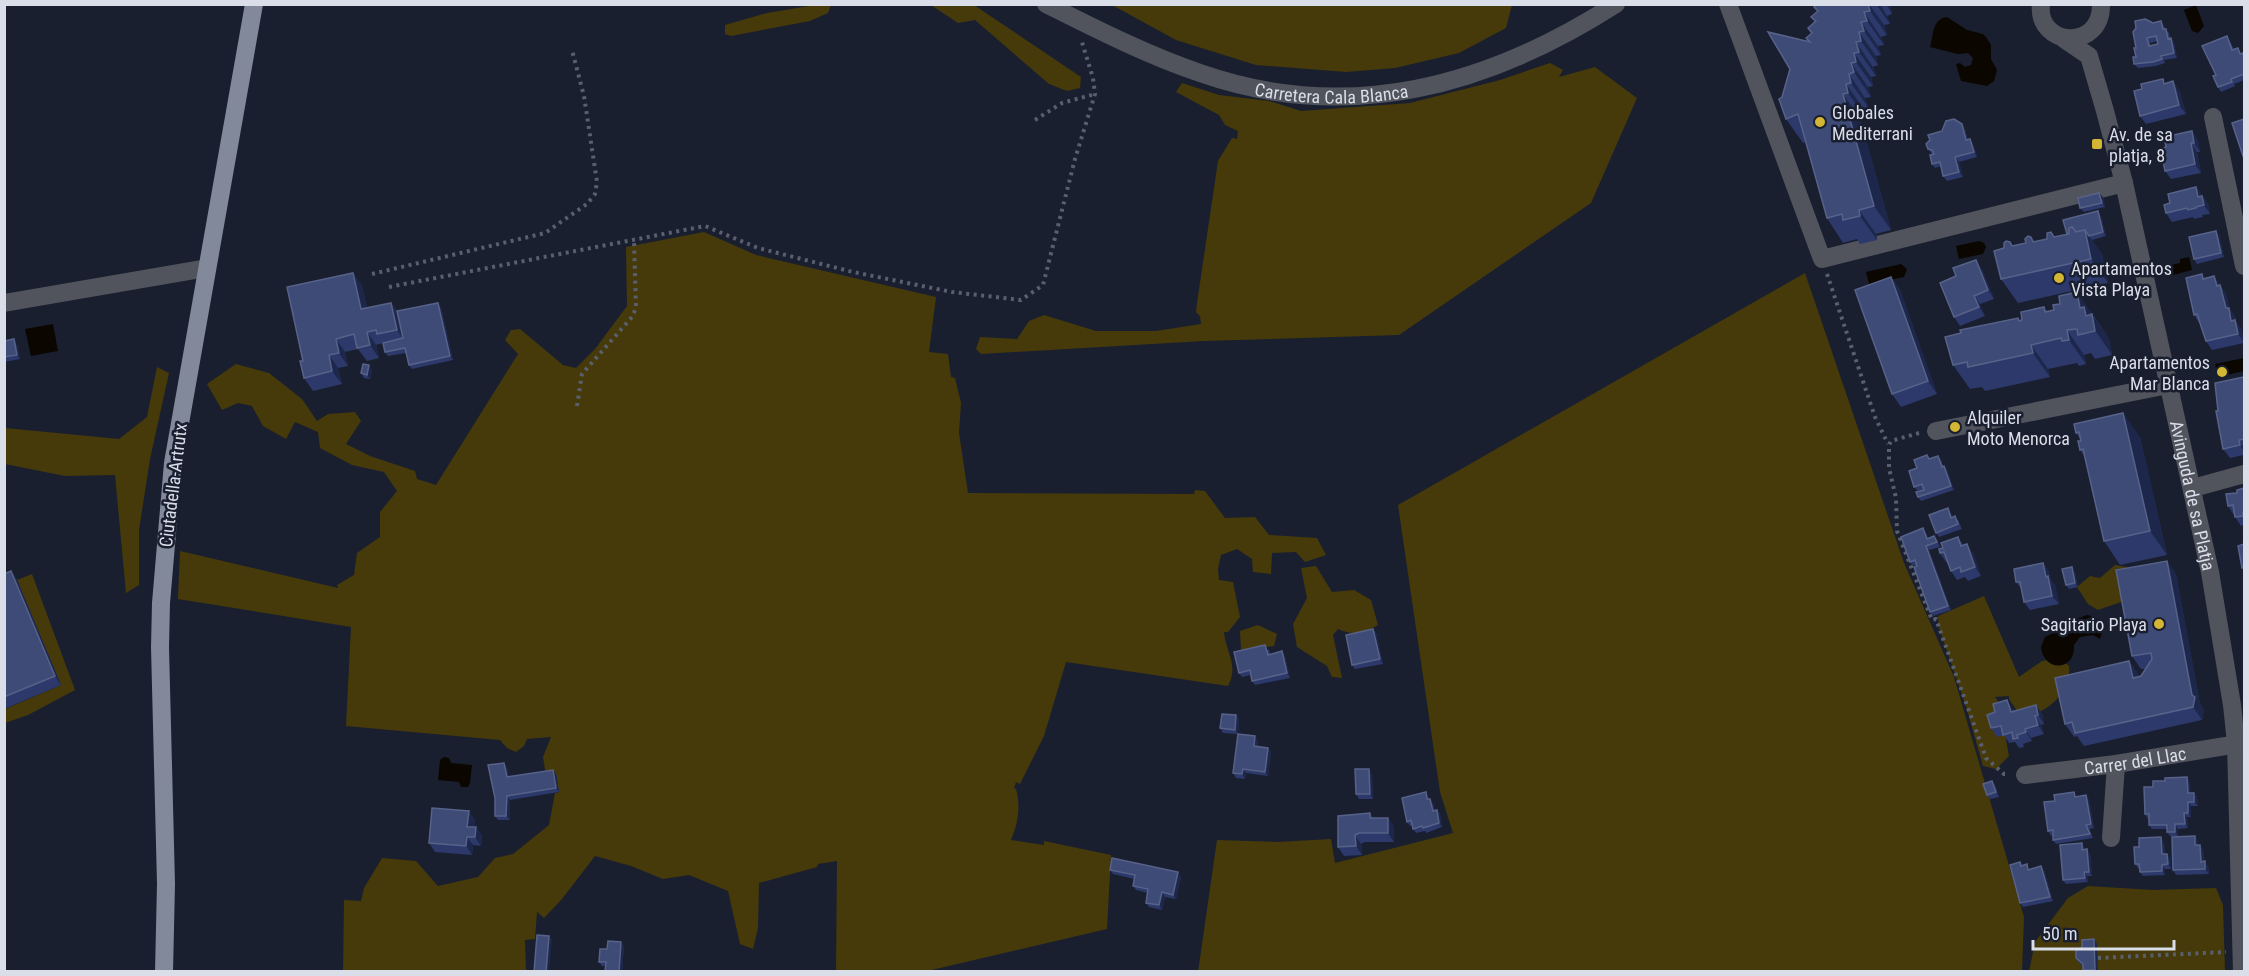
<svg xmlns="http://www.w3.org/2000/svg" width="2249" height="976" font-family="'Roboto Condensed',sans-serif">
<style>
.green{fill:#463a0a}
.water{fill:#0b0600}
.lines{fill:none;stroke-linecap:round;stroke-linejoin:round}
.path{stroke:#595f6d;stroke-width:4;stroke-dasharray:3 4.5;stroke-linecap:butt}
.minor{stroke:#51545c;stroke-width:18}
.major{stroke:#82899a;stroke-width:18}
.wall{fill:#2c396a;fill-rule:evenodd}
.shaded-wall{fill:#1d274c}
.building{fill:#3f4b77;stroke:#576289;stroke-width:1.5;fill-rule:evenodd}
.poi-dot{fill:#d4b635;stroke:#191f2f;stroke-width:2}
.labels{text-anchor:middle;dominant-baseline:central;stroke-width:5;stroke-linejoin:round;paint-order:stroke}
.street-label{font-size:18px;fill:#dadee9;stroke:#191f2f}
.poi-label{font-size:18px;fill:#dadee9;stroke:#191f2f;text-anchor:start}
</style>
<rect width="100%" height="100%" fill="#191f2f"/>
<!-- green -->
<g class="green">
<path d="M815,5h16l-3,8 -18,8 -79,15 -6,-2v-9l42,-12z"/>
<path d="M931,5h43l107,72 -1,11 -13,3 -18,-7 -74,-64 -17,3z"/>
<path d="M1112,5h400l-6,23 -47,25 -64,15 -49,4 -90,-7 -80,-25z"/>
<path d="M1550,63l13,7 -4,7 36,-10 42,31 -46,105 -192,132 -196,6 -222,13 -5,-5 4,-12 37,2 12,-18 15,-6 52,16h60l45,-7 -1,-8 -4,-4 1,-9 21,-142 14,-23 5,1 1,-8 -13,-6 -6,-10 -43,-23 6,-9 37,12 50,6 32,10 109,-8 90,-23z"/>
<path d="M704,232l52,23 180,42 -7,55 19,2 3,23 4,1 6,25 -2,30 9,60 226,1 1,-4 10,1 20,27 30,-1 14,18 48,3 9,17 -21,7 -9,-10 -24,1 -1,21 -18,-2 -1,-13 -15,-10 -16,6 -3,14 1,11 14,2 7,35 -12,15h-4c2,21 15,33 4,54l-162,-24 -22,74 -24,48 -4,-2 -2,6 2,1c5,18 2,34 -5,51l33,5v-4l67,14 -4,74 -184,43 -87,-1 1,-110 -19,3 -1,3 -58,16 -1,45 -5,21 -13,-5 -12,-53 -39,-16 -26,4 -32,-13 -36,-10 -33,43 -18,19 -7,-6 -2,27 -10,1 1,31h-183l1,-71 17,1 3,-13 18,-30 34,3 22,25 40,-9 17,-19 18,-4 36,-29 6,-32 4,-1 -3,-18 -10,2 -3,-19 8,-20 -24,2 -3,7 -8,6 -9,-4 -7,-8 -154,-14 5,-99 -173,-28 2,-48 158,37 -1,-3 17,-10 3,-22 23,-16v-25l17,-21 -13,-19 -32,-7 -32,-17 -2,-16 -23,-10 -9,17 -23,-13 -11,-20 -14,-3 -16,7 -15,-26 29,-20 33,9 33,26 15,22 11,-7 27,-2 6,9 -15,23 24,12 45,15 2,8 19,6 82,-131 -13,-14 6,-10 9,-1 43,36 13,3 19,-19 32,-43 -1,-59z"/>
<path d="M1805,273l99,290 50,114 70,240 -2,54 -824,1 19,-132 61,2 53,-3 4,24 118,-30 -13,-41 -42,-287z"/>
<path d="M157,367l12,6 -19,86 -11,71v55l-13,8 -11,-118 -50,1 -60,-12v-36l114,11 28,-22z"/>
<path d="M2115,565l17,3 3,8 -14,26 -23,8 -10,-6 -11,-17 13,-11 10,2z"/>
<path d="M1316,566l16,26 22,-2 17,10 7,25c-14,8 -25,11 -40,4l-5,6 9,43 -10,-1 -5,-11 -30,-19 -4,-23 14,-26 -6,-30z"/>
<path d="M32,574l43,116 -47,25 -23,8v-14l56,-24 -44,-105z"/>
<path d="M1984,596l35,81 23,-16 17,-3 10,8c2,18 -10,35 -26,44 -6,4 -17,3 -24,4l-10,-15v-3l-14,1 4,6 10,53 -13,13 -13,-3 -17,-60 -27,-78 -1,-12z"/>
<path d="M1258,625l19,9 -3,12 -33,4 -1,-19z"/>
<path d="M2088,886l65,4 63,-2 7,17 2,66 -196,1 6,-30 33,-44z"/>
</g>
<!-- water -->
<g class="water">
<path d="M2196,5l8,21 -6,7 -6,-2 -8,-21z"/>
<path d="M1947,17l20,13 16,4 3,3 5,8v14l6,11 -3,11 -7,5 -26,-5 -5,-17 4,-1 5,4 6,-2 2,-7 -5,-5 -10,1 -28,-7c4,-13 2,-28 17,-30z"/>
<path d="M1979,241l5,2 2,4 -3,7 -24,5 -3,-13z"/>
<path d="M2189,257l3,13 -19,5 -2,-10 9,-2v-4z"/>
<path d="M1901,264l6,5 -3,8 -35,7 -3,-12z"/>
<path d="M53,324l5,27 -27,5 -6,-27z"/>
<path d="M2244,358v13l-26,6 -3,-13z"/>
<path d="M2087,615c13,2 18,12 13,24l-7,-4 -13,2 -6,8c2,26 -30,28 -33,2l4,-10 12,-6 11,1 6,-12z"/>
<path d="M444,757l5,1 2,5 21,2 -2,18 -2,4h-7l-2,-5 -21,-2 2,-20z"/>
</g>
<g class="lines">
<!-- path -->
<g class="path">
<path d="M1035,120l27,-17 33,-9"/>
<path d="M372,274l173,-41 42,-29 8,-10 2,-12 -13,-86 -12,-46"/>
<path d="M1827,274l48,143 13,27"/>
<path d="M389,287l316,-61 53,22 95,24 99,20 69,8 22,-15 32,-126 20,-65 -2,-16 -12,-39"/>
<path d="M577,406l5,-32 50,-57 4,-9 -2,-68"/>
<path d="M1919,433l-28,8 -2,4v23l7,30 1,33 35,89 4,-1 50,139 18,16h5"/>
<path d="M2098,958l128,-6"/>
</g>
<!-- minor -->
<g class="minor">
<path id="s1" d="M1046,4c50,25 101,51 154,69 149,52 288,13 416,-69"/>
<path d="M1728,4l94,255 302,-76"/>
<path d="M2041,4c-5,43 61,48 60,0"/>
<path id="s2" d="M2064,39l25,17 16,55 19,72 86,389 22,133 4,38 6,229"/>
<path d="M2213,117l31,149"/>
<path d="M4,303l203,-35"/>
<path d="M1936,431l232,-46"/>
<path d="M2193,488l51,-14"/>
<path id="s3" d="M2025,775l91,-11 128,-21"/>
<path d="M2111,838l5,-74"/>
</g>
<!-- major -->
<path class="major" d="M164,972l2,-88 -6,-237 1,-44 12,-140 81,-459"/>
</g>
<!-- wall -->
<g class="wall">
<path d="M1817,4h73l2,10 -5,2 3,8 -6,1 3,10 -6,2 3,8 -6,1 3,9 -5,1 2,9 -5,2 3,9 -5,1 2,9 -5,1 3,10 -6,1 3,9 -5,1 2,9 -5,1 31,112 -15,4 1,6 -17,4 -3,-5 -14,4 -16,-25 -21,-76 -3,1 -17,-24 -4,-22 27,-55 -3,-4 6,-5 -4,-5 6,-6 -3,-5 7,-6z"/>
<path d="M2161,21l3,5 1,3 4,4 1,6 4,4 3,15 -13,2 1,3 -9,3 -18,2 -4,-4 2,-16 17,-25zM2157,41l1,3 -8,2v-3z"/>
<path d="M2230,41l4,9 10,5v25l-10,4 1,2 -14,6 -3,-5 -2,-12z"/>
<path d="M2166,83l13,7 7,24 -40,10 -6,-8 2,-27z"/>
<path d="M1965,129l3,11 5,4 4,13 -18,5 4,15 -16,4 -4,-5 -2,-10 -6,2 -3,-4 1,-10 -2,-1 -3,-4z"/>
<path d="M2198,140l2,12h-3l4,21 -30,6 -6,-8 -4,-22z"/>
<path d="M2196,187l12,17 2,10 -8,1 1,2 -9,2 -1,-2 -21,5 -6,-9 4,-10z"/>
<path d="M2103,197l2,10 -21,5 -4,-4z"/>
<path d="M2101,216l5,20 -14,4 10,14 6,29 -90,20 -17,-24 3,-31 6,-6 3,4 13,-3 5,-6 4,5 32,-8z"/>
<path d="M2219,235l5,22 -27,7 -3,-5z"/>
<path d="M1982,269l12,30 -14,5 5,12 -25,10 -6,-9z"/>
<path d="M353,273l9,13 5,22 24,-5 6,8 44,-4 12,53 -41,9 -3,-4 -3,-12 -18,3 -3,-4 -2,-9 -7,2 3,13 -12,3 -9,-12 -13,3 3,14 -10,2 4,16 -29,7 -9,-13 -1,-17z"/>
<path d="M2214,276l12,18 4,16 5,6 1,5 5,8 3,14 -32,7 -6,-9 -6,-17 -6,-9 11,-37z"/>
<path d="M1891,277l9,13 37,104 -36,13 -9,-13z"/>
<path d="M2044,307l3,4 47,5 15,23 3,16 -17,4 -4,-6 -7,2 2,9 -7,2 -2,-3 -29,6 2,8 -65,14 -3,-4 -12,2 -17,-24 67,-45z"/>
<path d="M4,341l13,3 3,15 -16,3z"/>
<path d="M372,370l-2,9 -6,-1 -3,-5z"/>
<path d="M2244,377v78l-14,3 -7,-9 -5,-38z"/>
<path d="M2074,424l66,13 27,118 -47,10 -16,-24 -19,-84 -5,-7 1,-10 -5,-7z"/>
<path d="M1938,456l3,4 2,6h1l3,4 7,20 -33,11 -3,-4 6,-7v-1l-6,2 -4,-4 3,-19 13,-9z"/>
<path d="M2244,488v37l-3,1 -13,-20 9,-13z"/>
<path d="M1951,513l1,4 6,3 4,9 -23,8 -3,-4z"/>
<path d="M1926,533l2,5 6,-2 3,4 3,7 -11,3 22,60 -18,6 -3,-4 -14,-47 -3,1 -3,-4z"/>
<path d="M1958,537l5,8 10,8 8,23 -13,5 -3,-4 -8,3 -6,-9 -4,-9h-1l-6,-9 3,-5z"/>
<path d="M2043,563l6,9 1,6 5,7 4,19 -29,6 -6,-8 -2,-12 -6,-8z"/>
<path d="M11,571l6,9 44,105 -57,24v-135z"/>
<path d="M2075,572l3,15 -9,2 -3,-4z"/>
<path d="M2176,574l24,130 4,6 -2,10 -118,26 -7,-10 -3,1 -9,-13 64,-63 9,13v3l3,-1 5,-7h-5l-9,-13z"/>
<path d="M1373,629l3,4 7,31 -28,5 -3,-4z"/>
<path d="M1269,649l1,5 15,2 5,22 -35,7 -3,-4 -1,-6 -9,2 -3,-4z"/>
<path d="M2036,705l6,9 2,10 -3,1 3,9 -13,4 1,3 -9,3 1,3 -5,1 -4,-6 -6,1 -5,-8 -7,2 -6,-9 22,-19 1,3z"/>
<path d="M1236,715l3,4 -1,15 -15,-1 -3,-5z"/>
<path d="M1258,741l-1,6 11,1 3,4 -3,24 -22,-3 -1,6 -9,-1 -3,-5z"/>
<path d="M507,767l2,10 44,-7 3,4 3,18 -49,8v20h-12l-3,-4z"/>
<path d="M1372,774l1,25h-14l-3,-5z"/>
<path d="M2190,782v11l7,4 1,9h-7v11h-4l1,11 -10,1v7h-8l-3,-4v-3h-15l-3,-4v-6h-1l-3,-5 8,-27z"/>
<path d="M1995,785l4,12 -9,2 -3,-4z"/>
<path d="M1426,792l3,7 4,4 2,7h2l3,4 2,13 -16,6 -1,-2 -9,2 -3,-4 -1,-4 -2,1 -3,-4z"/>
<path d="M2086,795l3,5 5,28 -5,1 4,9 -37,6 -3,-4v-5l-2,1 -3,-5 29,-34z"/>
<path d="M1370,813l3,5h15l6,9v15h-29l-4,2 1,11 -18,1 -6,-9z"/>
<path d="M475,820l-1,7h2l6,9 -1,10 -8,-1 -1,10 -37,-3 -6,-9z"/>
<path d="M2195,836l3,5v4l5,4 1,13 4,4 1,8 -33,1 -3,-5z"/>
<path d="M2164,842l1,12 6,4v11h-6v6l-22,1 -3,-4v-4h-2l-3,-4 4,-17z"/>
<path d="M2082,843l3,7 2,-1 3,5 2,22h-5l1,6 -22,2 -3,-4z"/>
<path d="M2020,862l2,4 8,3 14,1 9,31 -30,6 -3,-4z"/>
<path d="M1110,870l68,2 3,5 -5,22 -11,-2 -3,13 -13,-3 -3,-4 2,-10 -12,-3 -3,-4 1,-7 -21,-5z"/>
<path d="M2094,939l3,5 1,28h-14l-1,-6 -4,-3 -3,-5z"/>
<path d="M624,946l-2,26h-16v-6h-4l-3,-4 8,-13z"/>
</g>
<!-- shaded-wall -->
<g class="shaded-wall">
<path d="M1868,4h1l15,21 3,10 -17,-24z"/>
<path d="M1876,4h4l7,12 3,8z"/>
<path d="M1886,4h4l2,10z"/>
<path d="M1864,12l17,25 3,8 -17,-24z"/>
<path d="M1861,22l17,24 3,9 -17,-24z"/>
<path d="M1859,32l17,24 2,9 -17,-24z"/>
<path d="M2171,38l3,5 3,15 -3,-5z"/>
<path d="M1856,42l17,25 3,9 -17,-24z"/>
<path d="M1854,53l17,24 2,9 -17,-24z"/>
<path d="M1851,63l17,24 3,10 -17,-25z"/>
<path d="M1849,74l16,24 3,9 -17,-24z"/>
<path d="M2173,81l6,9 7,24 -7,-9z"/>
<path d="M1846,84l17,24 2,9 -17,-24z"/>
<path d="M1843,94l17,24 31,112 -17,-24z"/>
<path d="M1962,124l3,5 4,16 -3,-5z"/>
<path d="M2192,131l6,9 2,12 -6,-9z"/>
<path d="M1970,139l3,5 4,13 -3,-5z"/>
<path d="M2191,143l6,9 4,21 -6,-9z"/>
<path d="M1955,157l4,5 4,15 -4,-5z"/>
<path d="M2196,187l12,17 2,10 -12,-17z"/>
<path d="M2099,193l4,4 2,10 -3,-4z"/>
<path d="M1859,210l17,24 1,6 -17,-24z"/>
<path d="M2098,211l3,5 5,20 -3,-4z"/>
<path d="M2085,230l17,24 6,29 -17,-24z"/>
<path d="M2216,231l3,4 5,22 -3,-4z"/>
<path d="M1976,260l6,9 12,30 -6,-9z"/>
<path d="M353,273l9,13 8,36 -9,-13z"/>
<path d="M2214,276l12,18 4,16 5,6 1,5 5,8 3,14 -6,-9 -12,-26 -9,-22z"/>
<path d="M1891,277l9,13 37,104 -9,-13z"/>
<path d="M2077,292l32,47 3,16 -32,-47z"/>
<path d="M1974,296l6,8 5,12 -6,-9z"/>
<path d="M391,303l9,13 6,27 -9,-13z"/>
<path d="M438,303l3,4 12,53 -3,-4z"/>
<path d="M2067,330l17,25 2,9 -17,-24z"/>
<path d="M367,332l9,13 3,13 -9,-13z"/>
<path d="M14,339l3,5 3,15 -3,-4z"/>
<path d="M336,339l9,13 3,14 -9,-13z"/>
<path d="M2031,345l17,24 2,8 -17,-24z"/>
<path d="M329,355l9,13 4,16 -10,-13z"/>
<path d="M369,365l3,5 -2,9 -3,-4z"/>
<path d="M2123,413l17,24 27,118 -17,-24z"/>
<path d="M2239,440l5,8v4l-4,-7z"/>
<path d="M1944,466l3,4 7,20 -3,-4z"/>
<path d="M1967,544l6,9 8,23 -6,-9z"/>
<path d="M1926,546l3,4 22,60 -3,-4z"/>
<path d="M2167,561l9,13 24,130 4,6 -2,10 -9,-13 -1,-12z"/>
<path d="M2043,563l6,9 1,6 5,7 4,19 -7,-8 -6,-19z"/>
<path d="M2072,567l3,5 3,15 -3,-4z"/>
<path d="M11,571l6,9 44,105 -6,-9z"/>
<path d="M1373,629l3,4 7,31 -3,-5z"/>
<path d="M1282,651l3,5 5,22 -3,-5z"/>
<path d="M2129,661l9,13 4,17 -9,-13z"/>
<path d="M2007,700l6,9 4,12 -6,-9z"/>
<path d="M2036,705l6,9 2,10 -6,-9z"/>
<path d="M1236,715l3,4 -1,15 -3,-4z"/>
<path d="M2035,716l6,9 3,9 -6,-9z"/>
<path d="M2025,729l6,9 1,3 -6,-9z"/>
<path d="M1255,736l3,5 -1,10 -3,-5z"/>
<path d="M1268,748l3,4 -3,24 -3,-4z"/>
<path d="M504,763l3,4 3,15 -3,-5z"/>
<path d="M1243,769l3,4 -1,6 -3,-5z"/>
<path d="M1369,769l3,5 1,25 -3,-5z"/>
<path d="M553,770l3,4 3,18 -3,-4z"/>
<path d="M2187,777l3,5 1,15 -3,-4z"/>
<path d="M1992,781l3,4 4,12 -3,-5z"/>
<path d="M2194,793l3,4 1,9 -4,-4z"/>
<path d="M2086,795l3,5 5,28 -3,-4z"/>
<path d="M507,796l3,4v20l-4,-4z"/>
<path d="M1430,799l3,4 3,12 -3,-4z"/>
<path d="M2188,802l3,4v11l-3,-4z"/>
<path d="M1437,810l3,4 2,13 -3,-4z"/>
<path d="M469,811l6,9 -1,16 -7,-9z"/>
<path d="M2184,813l3,4 1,11 -3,-4z"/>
<path d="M1388,818l6,9v15l-6,-9z"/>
<path d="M2175,824l3,5v7l-3,-4z"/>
<path d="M476,827l6,9 -1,10 -6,-9z"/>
<path d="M1355,835l6,9 1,11 -6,-9z"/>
<path d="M2195,836l3,5v8l-3,-4z"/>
<path d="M467,837l6,8 -1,10 -6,-9z"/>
<path d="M2161,837l3,5 1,16 -3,-4z"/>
<path d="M2200,845l3,4 1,17 -3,-4z"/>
<path d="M2087,849l3,5 2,22 -3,-4z"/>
<path d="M2167,854l4,4v11l-3,-5z"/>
<path d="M2205,861l3,5 1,8 -4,-5z"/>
<path d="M2162,865l3,4v6l-3,-4z"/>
<path d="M2041,866l3,4 9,31 -3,-4z"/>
<path d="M1178,872l3,5 -5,22 -3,-4z"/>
<path d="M2084,872l3,4 1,6 -3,-4z"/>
<path d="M1162,892l3,5 -3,13 -3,-5z"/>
<path d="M549,936l3,4 -3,32h-3z"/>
<path d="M2094,939l3,5 1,28h-1l-2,-2z"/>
<path d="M621,942l3,4 -2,26h-3z"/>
</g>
<!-- building -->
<g class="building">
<path d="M1817,4h51l2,7 -6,1 3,9 -6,1 3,9 -5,1 2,9 -5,1 3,10 -5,1 2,9 -5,1 3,9 -5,2 2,9 -5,1 2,9 -5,1 31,112 -15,4 1,6 -17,4 -1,-6 -15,4 -29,-104 -12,5 -7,-20 3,-2 8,-28 -22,-37 42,10 -4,-4 6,-5 -4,-5 8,-7 -5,-4 7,-6 -4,-4z"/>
<path d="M2145,19l8,4 8,-2 2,8h3l2,10 3,-1 3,15 -13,3 1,3 -9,3 -19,2 -1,-7h3l-2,-9h2l-3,-16 3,-4 -1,-7zM2156,36l2,8 -9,2 -2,-8z"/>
<path d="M2227,36l5,14 6,-2 2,6 3,-1 1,4v17l-13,5 1,3 -14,5 -5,-11 3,-1 -14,-29z"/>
<path d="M2163,79l1,5 9,-3 6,24 -39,11 -6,-25 8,-2 -1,-5z"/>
<path d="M1954,119l8,5 4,16 4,-1 4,13 -19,5 4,15 -16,4 -3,-14 -8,2 -2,-9 4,-1 -2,-4 -4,-1 -2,-5 4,-4 -2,-5 14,-4 4,-10z"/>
<path d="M2244,119v36l-1,1 -11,-33z"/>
<path d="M2192,131l2,12h-3l4,21 -30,7 -4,-22 5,-2 -2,-10z"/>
<path d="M2196,187l2,10 4,-1 2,9 -8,2v1l-8,2 -1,-2 -21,5 -2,-8 6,-2 -2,-9z"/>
<path d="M2099,193l3,10 -22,5 -2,-10z"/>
<path d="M2098,211l5,21 -14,4 -4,-6 -9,2 -4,-5 -3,1v6h-2l-4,-14z"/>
<path d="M2072,227l4,5 9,-2 6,29 -90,20 -7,-28 10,-3v-5l2,-2 4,1 2,4 14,-3 -1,-4 3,-3 3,1 2,5 14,-3v-6l4,-1 3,5 15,-3v-6z"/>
<path d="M2216,231l5,22 -27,6 -5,-22z"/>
<path d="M1976,260l12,30 -14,6 5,11 -25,10 -14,-34 16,-7 -3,-8z"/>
<path d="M353,273l8,36 30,-6 6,27 -20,4 -1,-4 -9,2 3,13 -13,3 -3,-14 -18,5 3,14 -10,2 3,16 -28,7 -4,-17h3l-16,-74z"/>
<path d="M2202,274l1,5 11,-3 3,10 3,-1 6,23h3l2,13 4,-1 3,14 -32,7 -9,-27 -3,1 -8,-37z"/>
<path d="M1891,277l37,104 -36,13 -37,-104z"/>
<path d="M2077,292l3,16 4,-1 2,9 6,-2 3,17 -17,4 -1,-6 -10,1 2,10 -7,1 -1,-3 -30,7 2,8 -65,14 -1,-5 -14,3 -8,-28 16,-4 -1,-3 58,-12 1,3 3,-1 -1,-8 23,-5 1,5 9,-2 -1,-5 7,-1 -1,-8z"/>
<path d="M438,303l12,53 -41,9 -4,-17 -20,4 -2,-9 20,-5 -6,-27z"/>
<path d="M14,339l3,16 -13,2v-16z"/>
<path d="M363,364l6,1 -2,10 -6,-2z"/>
<path d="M2244,377v62l-5,1 1,5 -17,4 -7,-38h2l-3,-28z"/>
<path d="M2123,413l27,118 -46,10 -21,-92 -3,1 -2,-9h3l-2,-9 -3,1 -2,-9z"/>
<path d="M1927,455l2,4 9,-3 4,11 2,-1 7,20 -33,11 -2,-5 8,-2 -2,-6 -8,3 -5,-16 8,-3 -3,-8z"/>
<path d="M2244,488v23l-1,1v4l-8,1 -2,-12 -5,1 -2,-12 11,-1v-3z"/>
<path d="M1948,508l3,10 4,-2 3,8 -22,9 -7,-18z"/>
<path d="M1923,528l4,11 7,-3 3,6 -11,4 22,60 -18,6 -16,-45 3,-1 -2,-6 -5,2 -9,-25z"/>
<path d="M1958,537l3,9 6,-2 8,23 -14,5 -1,-5 -9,4 -7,-19 -4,1 -1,-4 4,-1 -2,-5z"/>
<path d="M2244,544v24h-2l-4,-22z"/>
<path d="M2167,561l25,134 3,2 -2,10 -118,26 -3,-11 -7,2 -10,-46 74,-17 4,17 8,-2 11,-17 -1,-6 -19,3 -16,-86z"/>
<path d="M2043,563l3,14 2,-1 4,20 -28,6 -4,-20h-4l-2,-13z"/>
<path d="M2072,567l3,16 -9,2 -4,-16z"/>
<path d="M11,571l44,105 -51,21v-123z"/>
<path d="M1373,629l7,30 -28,6 -6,-30z"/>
<path d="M1265,645l3,10 14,-4 5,22 -35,8 -2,-11 -11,3 -5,-21z"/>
<path d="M2007,700l4,12 25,-7 2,10 -3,1 3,9 -13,4 1,3 -9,3 1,3 -5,1 -1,-7 -9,3 -2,-9 -10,2 -4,-13 8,-3 -2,-8z"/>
<path d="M1222,714l14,1 -1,15 -15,-2z"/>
<path d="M1238,734l17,2 -1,10 14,2 -3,24 -22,-3 -1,5 -9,-1z"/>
<path d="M504,763l3,14 46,-7 3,18 -49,8 -1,20h-11v-18l-7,-33z"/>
<path d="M1355,769h14l1,25h-14z"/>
<path d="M2187,777l1,16h6v9h-6v11h-4l1,11h-10v8h-8v-7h-18v-11h-4l-1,-27h9v-6h12v-3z"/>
<path d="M1992,781l4,11 -9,3 -4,-11z"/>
<path d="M1426,792l1,7h3l3,12 4,-1 2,13 -16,5 -1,-2 -9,3 -2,-9 -4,2 -5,-24z"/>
<path d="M2074,792l1,5 11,-2 5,29 -5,1 4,9 -37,6v-10l-5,1 -4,-29 11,-1 -1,-6z"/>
<path d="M432,808l37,3 -2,16h9l-1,10h-8l-1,9 -37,-3z"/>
<path d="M1370,813v5h18v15h-29l-4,2 1,11 -18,1v-31z"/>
<path d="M2195,836v9h5l1,17 4,-1v8l-32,1 -1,-33z"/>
<path d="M2161,837l1,17h5l1,10 -6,1v6l-22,1 -1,-8h-4l-1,-17h5v-9z"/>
<path d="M2082,843v7l5,-1 2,23h-5l1,6 -22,2 -3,-35z"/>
<path d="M1112,858l66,14 -5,23 -11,-3 -3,13 -13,-2 2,-14 -15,-3 2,-11 -25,-5z"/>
<path d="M2020,862l1,4 6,-2 1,6 13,-4 9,31 -30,6 -10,-38z"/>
<path d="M537,935l12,1 -3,36h-12z"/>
<path d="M2094,939l1,31h-12v-6l-7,-6v-7l6,-4v-7z"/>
<path d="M608,941l13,1 -2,30 -14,-1 1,-9h-7l1,-13h7z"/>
</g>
<!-- markers -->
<g class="poi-dot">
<circle cx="1820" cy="122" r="6"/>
<rect x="2091" y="138" width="12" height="12" rx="3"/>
<circle cx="2059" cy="278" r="6"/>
<circle cx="2222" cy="372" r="6"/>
<circle cx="1955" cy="427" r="6"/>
<circle cx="2159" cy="624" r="6"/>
</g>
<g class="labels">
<!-- street labels -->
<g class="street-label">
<text stroke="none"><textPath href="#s1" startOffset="303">Carretera Cala Blanca</textPath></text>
<text transform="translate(173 485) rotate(-83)">Ciutadella-Artrutx</text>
<text stroke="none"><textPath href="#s2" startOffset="482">Avinguda de sa Platja</textPath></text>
<text stroke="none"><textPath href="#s3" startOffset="111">Carrer del Llac</textPath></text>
</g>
<!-- poi labels -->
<g class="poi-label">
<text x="1832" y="112">Globales<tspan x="1832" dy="21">Mediterrani</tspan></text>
<text x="2109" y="134">Av. de sa<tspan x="2109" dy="21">platja, 8</tspan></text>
<text x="2071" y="268">Apartamentos<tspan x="2071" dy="21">Vista Playa</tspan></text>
<text x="2210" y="362" text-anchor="end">Apartamentos<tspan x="2210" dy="21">Mar Blanca</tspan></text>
<text x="1967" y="417">Alquiler<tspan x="1967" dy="21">Moto Menorca</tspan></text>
<text x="2147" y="624" text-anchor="end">Sagitario Playa</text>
</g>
</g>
<!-- border -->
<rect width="2249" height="976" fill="none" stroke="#dadee9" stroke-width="12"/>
<!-- scale -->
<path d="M2033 940v9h141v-9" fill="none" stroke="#dadee9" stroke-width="3"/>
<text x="2042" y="940" font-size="18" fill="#dadee9" stroke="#191f2f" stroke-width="4.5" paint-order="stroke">50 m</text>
</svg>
